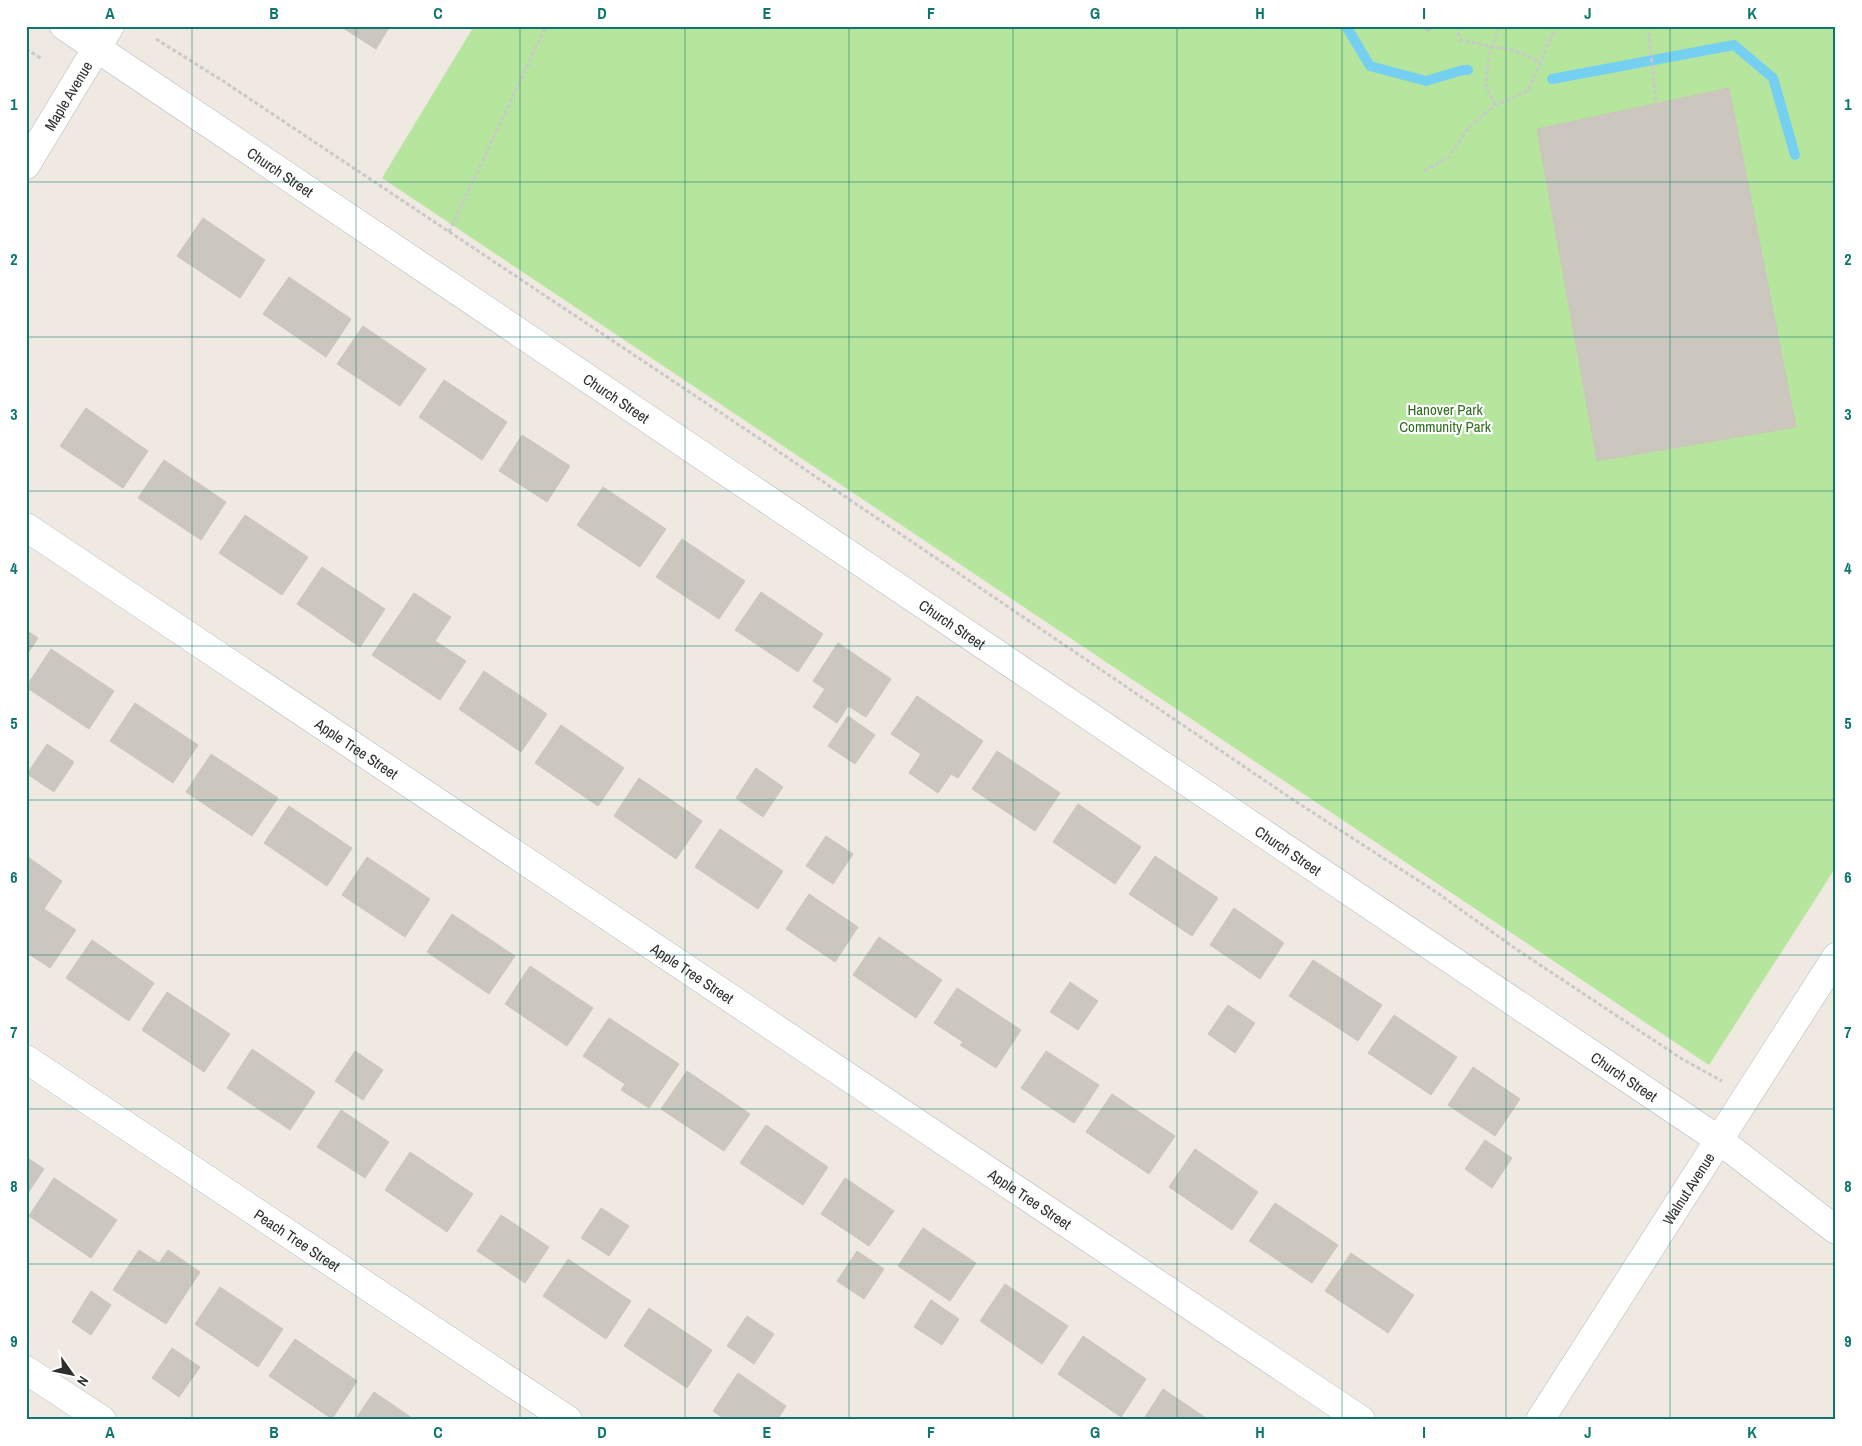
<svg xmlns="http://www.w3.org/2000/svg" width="1862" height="1446" font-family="'Archivo Narrow',sans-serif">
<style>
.park{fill:#b6e59e}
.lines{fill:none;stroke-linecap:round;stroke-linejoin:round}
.stream{stroke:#75cff0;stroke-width:10}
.building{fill:#cbc7bf;stroke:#cbc5ba}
.minor-casing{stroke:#b4b7c1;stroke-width:29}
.path{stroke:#c9c9c9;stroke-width:3;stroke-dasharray:4 2.5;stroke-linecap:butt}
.minor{stroke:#fff;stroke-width:28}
.grid{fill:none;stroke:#0f766e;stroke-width:1;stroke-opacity:0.55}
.labels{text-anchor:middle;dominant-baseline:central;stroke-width:4.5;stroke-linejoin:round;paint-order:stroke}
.street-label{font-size:15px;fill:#2e2e2e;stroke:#fff}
.park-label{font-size:15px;fill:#2c6e1b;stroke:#fff}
.neatline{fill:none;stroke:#0f766e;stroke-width:2}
.grid-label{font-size:16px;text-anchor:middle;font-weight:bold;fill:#0f766e}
</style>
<rect width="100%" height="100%" fill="#efe9e1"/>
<!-- park -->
<path class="park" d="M474,26h1362v841l-127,198 -1327,-887z"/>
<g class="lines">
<!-- stream -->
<g class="stream">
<path d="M1346,26l24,40 56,15 37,-11h5"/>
<path d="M1552,79l182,-34 39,33 22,77"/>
</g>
</g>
<!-- building -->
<g class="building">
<path d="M340,26h50l-14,23z"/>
<path d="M1420,26h13l-5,6z"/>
<path d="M1729,88l67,339 -199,34 -60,-332z"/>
<path d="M203,218l62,42 -25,38 -63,-42z"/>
<path d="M289,277l62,42 -25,38 -63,-43z"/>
<path d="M363,326l63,43 -26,37 -63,-42z"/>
<path d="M444,380l63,42 -25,38 -63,-43z"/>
<path d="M86,408l62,43 -25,37 -63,-42z"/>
<path d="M522,435l48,31 -23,36 -48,-31z"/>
<path d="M164,460l62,42 -25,38 -63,-42z"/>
<path d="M603,487l63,42 -26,38 -63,-42z"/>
<path d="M245,515l63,42 -26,38 -63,-42z"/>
<path d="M682,539l63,42 -26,38 -63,-42z"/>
<path d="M322,567l63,42 -25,38 -63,-43z"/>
<path d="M761,592l62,42 -25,38 -63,-42z"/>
<path d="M414,593l37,24 -16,24 31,20 -26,39 -68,-45z"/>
<path d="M26,630l12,8 -12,18z"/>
<path d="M838,643l53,36 -25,38 -18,-11 -11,17 -24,-16 12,-18 -12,-8z"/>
<path d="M51,649l63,42 -25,38 -63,-42z"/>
<path d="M484,671l63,43 -26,38 -62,-43z"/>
<path d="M917,696l66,45 -25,37 -7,-4 -13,19 -29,-20 12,-19 -30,-20z"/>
<path d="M135,703l63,42 -25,38 -63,-42z"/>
<path d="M848,716l27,19 -20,29 -27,-18z"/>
<path d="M561,725l63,43 -26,38 -63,-43z"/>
<path d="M47,744l27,18 -20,30 -27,-18z"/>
<path d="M997,751l63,42 -25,38 -63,-42z"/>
<path d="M211,754l67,44 -26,38 -66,-44z"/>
<path d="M756,768l27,19 -20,30 -27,-19z"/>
<path d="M639,778l63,43 -26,38 -62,-43z"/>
<path d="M1078,804l63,43 -26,37 -62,-42z"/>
<path d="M289,806l63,42 -25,38 -63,-43z"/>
<path d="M720,829l63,42 -25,38 -63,-42z"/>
<path d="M826,836l27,18 -20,30 -27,-18z"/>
<path d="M1155,856l63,42 -26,38 -63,-42z"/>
<path d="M28,857l34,24 -18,28 32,21 -26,38 -24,-16z"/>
<path d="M367,857l63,42 -25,38 -63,-42z"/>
<path d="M809,894l49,33 -23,35 -49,-33z"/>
<path d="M1234,908l50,35 -24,36 -50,-34z"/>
<path d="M452,914l63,42 -26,38 -62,-42z"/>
<path d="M879,937l63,43 -26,38 -63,-43z"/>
<path d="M92,940l62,43 -25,38 -63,-43z"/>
<path d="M1313,960l69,45 -24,36 -69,-45z"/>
<path d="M530,966l63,42 -26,38 -62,-42z"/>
<path d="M1070,982l28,19 -20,29 -28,-18z"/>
<path d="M957,988l64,42 -25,38 -36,-23 3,-3 -29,-19z"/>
<path d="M167,992l63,42 -26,38 -62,-42z"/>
<path d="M1228,1005l27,18 -20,30 -27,-19z"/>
<path d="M1394,1015l63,42 -26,38 -63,-42z"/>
<path d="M609,1018l70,46 -30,44 -28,-18 4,-6 -42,-28z"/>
<path d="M252,1049l63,43 -25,38 -63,-42z"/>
<path d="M355,1051l28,19 -20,30 -28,-19z"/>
<path d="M1046,1051l53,34 -25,38 -53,-35z"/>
<path d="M1473,1067l47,32 -25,37 -47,-31z"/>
<path d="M687,1071l63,43 -26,37 -63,-42z"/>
<path d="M1112,1094l63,42 -26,38 -63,-42z"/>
<path d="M341,1110l48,32 -24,36 -48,-31z"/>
<path d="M766,1125l62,42 -25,38 -63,-42z"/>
<path d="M1485,1140l27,18 -20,30 -27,-19z"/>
<path d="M1195,1149l63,43 -26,38 -63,-43z"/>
<path d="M410,1152l63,42 -26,38 -62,-42z"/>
<path d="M26,1157l18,12 -18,27z"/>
<path d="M54,1178l63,42 -26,38 -62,-42z"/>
<path d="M845,1178l49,33 -25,35 -48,-32z"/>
<path d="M1275,1203l63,42 -26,38 -63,-42z"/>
<path d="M601,1208l28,18 -20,30 -28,-18z"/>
<path d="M501,1215l48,32 -24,36 -48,-32z"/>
<path d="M923,1228l53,35 -26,38 -52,-35z"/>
<path d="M139,1250l20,13 9,-13 32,22 -34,52 -53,-34z"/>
<path d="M857,1251l27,18 -20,30 -27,-18z"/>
<path d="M1351,1253l63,42 -26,38 -63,-42z"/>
<path d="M568,1259l63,42 -25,38 -63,-43z"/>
<path d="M1005,1284l63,42 -26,38 -62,-43z"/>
<path d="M220,1287l63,42 -25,38 -63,-43z"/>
<path d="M91,1291l20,14 -20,30 -19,-13z"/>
<path d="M931,1300l28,19 -17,26 -28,-18z"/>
<path d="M649,1308l63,42 -25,38 -63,-42z"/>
<path d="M747,1316l27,18 -20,30 -27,-18z"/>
<path d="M1083,1336l63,43 -25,38 -63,-43z"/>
<path d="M295,1339l62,42 -25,38 -63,-43z"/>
<path d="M172,1348l28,19 -21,30 -27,-19z"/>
<path d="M738,1373l48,33 -9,14h-51l-13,-9z"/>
<path d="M1163,1389l46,31h-66z"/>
<path d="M374,1392l41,28h-60z"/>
</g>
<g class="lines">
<defs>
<g id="minor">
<path id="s1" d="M64,26l1655,1114 117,90"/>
<path id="s2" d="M26,165l84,-139"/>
<path id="s3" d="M26,527l1335,893"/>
<path id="s4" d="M26,1059l542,361"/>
<path d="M26,1370l76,50"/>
<path id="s5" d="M1540,1420l296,-463"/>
</g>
</defs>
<!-- minor casing -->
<use href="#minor" class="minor-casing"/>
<!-- path -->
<g class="path">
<path d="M1457,26l3,14 56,11 24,11"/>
<path d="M1648,26l8,77"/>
<path d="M156,39l67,42 537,358 538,364 138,89 80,57 166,110 40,22"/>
<path d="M26,49l16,10"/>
<path d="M1495,105l-9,-19 3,-34 11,-26"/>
<path d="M1424,171l25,-14 19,-29 27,-23 33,-14 28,-65"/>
<path d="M449,232l97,-206"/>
</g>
<!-- minor -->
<use href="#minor" class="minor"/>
</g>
<!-- grid -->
<path class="grid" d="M192,26v1394M356,26v1394M520,26v1394M685,26v1394M849,26v1394M1013,26v1394M1177,26v1394M1342,26v1394M1506,26v1394M1670,26v1394M26,182h1810M26,337h1810M26,491h1810M26,646h1810M26,800h1810M26,955h1810M26,1109h1810M26,1264h1810"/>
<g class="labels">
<!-- street labels -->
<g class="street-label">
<text stroke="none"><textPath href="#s2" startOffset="81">Maple Avenue</textPath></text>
<text stroke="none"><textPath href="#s1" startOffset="261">Church Street</textPath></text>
<text stroke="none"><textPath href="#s1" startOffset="666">Church Street</textPath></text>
<text stroke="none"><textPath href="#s1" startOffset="1071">Church Street</textPath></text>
<text stroke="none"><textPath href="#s3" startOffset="398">Apple Tree Street</textPath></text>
<text stroke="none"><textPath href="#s1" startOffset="1476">Church Street</textPath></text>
<text stroke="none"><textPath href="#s3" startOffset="802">Apple Tree Street</textPath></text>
<text stroke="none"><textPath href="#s1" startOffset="1881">Church Street</textPath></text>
<text stroke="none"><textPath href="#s5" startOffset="275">Walnut Avenue</textPath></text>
<text stroke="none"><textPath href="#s3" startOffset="1208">Apple Tree Street</textPath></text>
<text stroke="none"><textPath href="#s4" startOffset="326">Peach Tree Street</textPath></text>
</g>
<!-- park labels -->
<g class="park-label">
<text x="1445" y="409">Hanover Park<tspan x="1445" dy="17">Community Park</tspan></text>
</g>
</g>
<!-- border -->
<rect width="1862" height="1446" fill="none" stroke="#ffffff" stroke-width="55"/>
<!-- north arrow -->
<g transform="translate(72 1374) rotate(123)" stroke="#ffffff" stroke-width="4" paint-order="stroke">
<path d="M0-4L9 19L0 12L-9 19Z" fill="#2e2e2e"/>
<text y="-8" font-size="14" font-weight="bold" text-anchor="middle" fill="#2e2e2e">N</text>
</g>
<rect x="28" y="28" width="1806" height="1390" class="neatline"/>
<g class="grid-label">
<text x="110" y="19">A</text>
<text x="274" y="19">B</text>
<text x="438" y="19">C</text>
<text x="602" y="19">D</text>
<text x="767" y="19">E</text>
<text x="931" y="19">F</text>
<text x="1095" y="19">G</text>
<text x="1260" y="19">H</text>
<text x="1424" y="19">I</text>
<text x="1588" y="19">J</text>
<text x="1752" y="19">K</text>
<text x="14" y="110">1</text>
<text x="1848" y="110">1</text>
<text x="14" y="265">2</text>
<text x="1848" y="265">2</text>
<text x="14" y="420">3</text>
<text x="1848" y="420">3</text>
<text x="14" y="574">4</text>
<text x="1848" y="574">4</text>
<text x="14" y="729">5</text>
<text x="1848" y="729">5</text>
<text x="14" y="883">6</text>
<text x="1848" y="883">6</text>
<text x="14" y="1038">7</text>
<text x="1848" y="1038">7</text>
<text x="14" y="1192">8</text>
<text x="1848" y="1192">8</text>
<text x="14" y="1347">9</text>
<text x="1848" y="1347">9</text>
<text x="110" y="1438">A</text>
<text x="274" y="1438">B</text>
<text x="438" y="1438">C</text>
<text x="602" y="1438">D</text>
<text x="767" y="1438">E</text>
<text x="931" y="1438">F</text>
<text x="1095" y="1438">G</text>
<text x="1260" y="1438">H</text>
<text x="1424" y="1438">I</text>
<text x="1588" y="1438">J</text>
<text x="1752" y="1438">K</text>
</g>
</svg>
